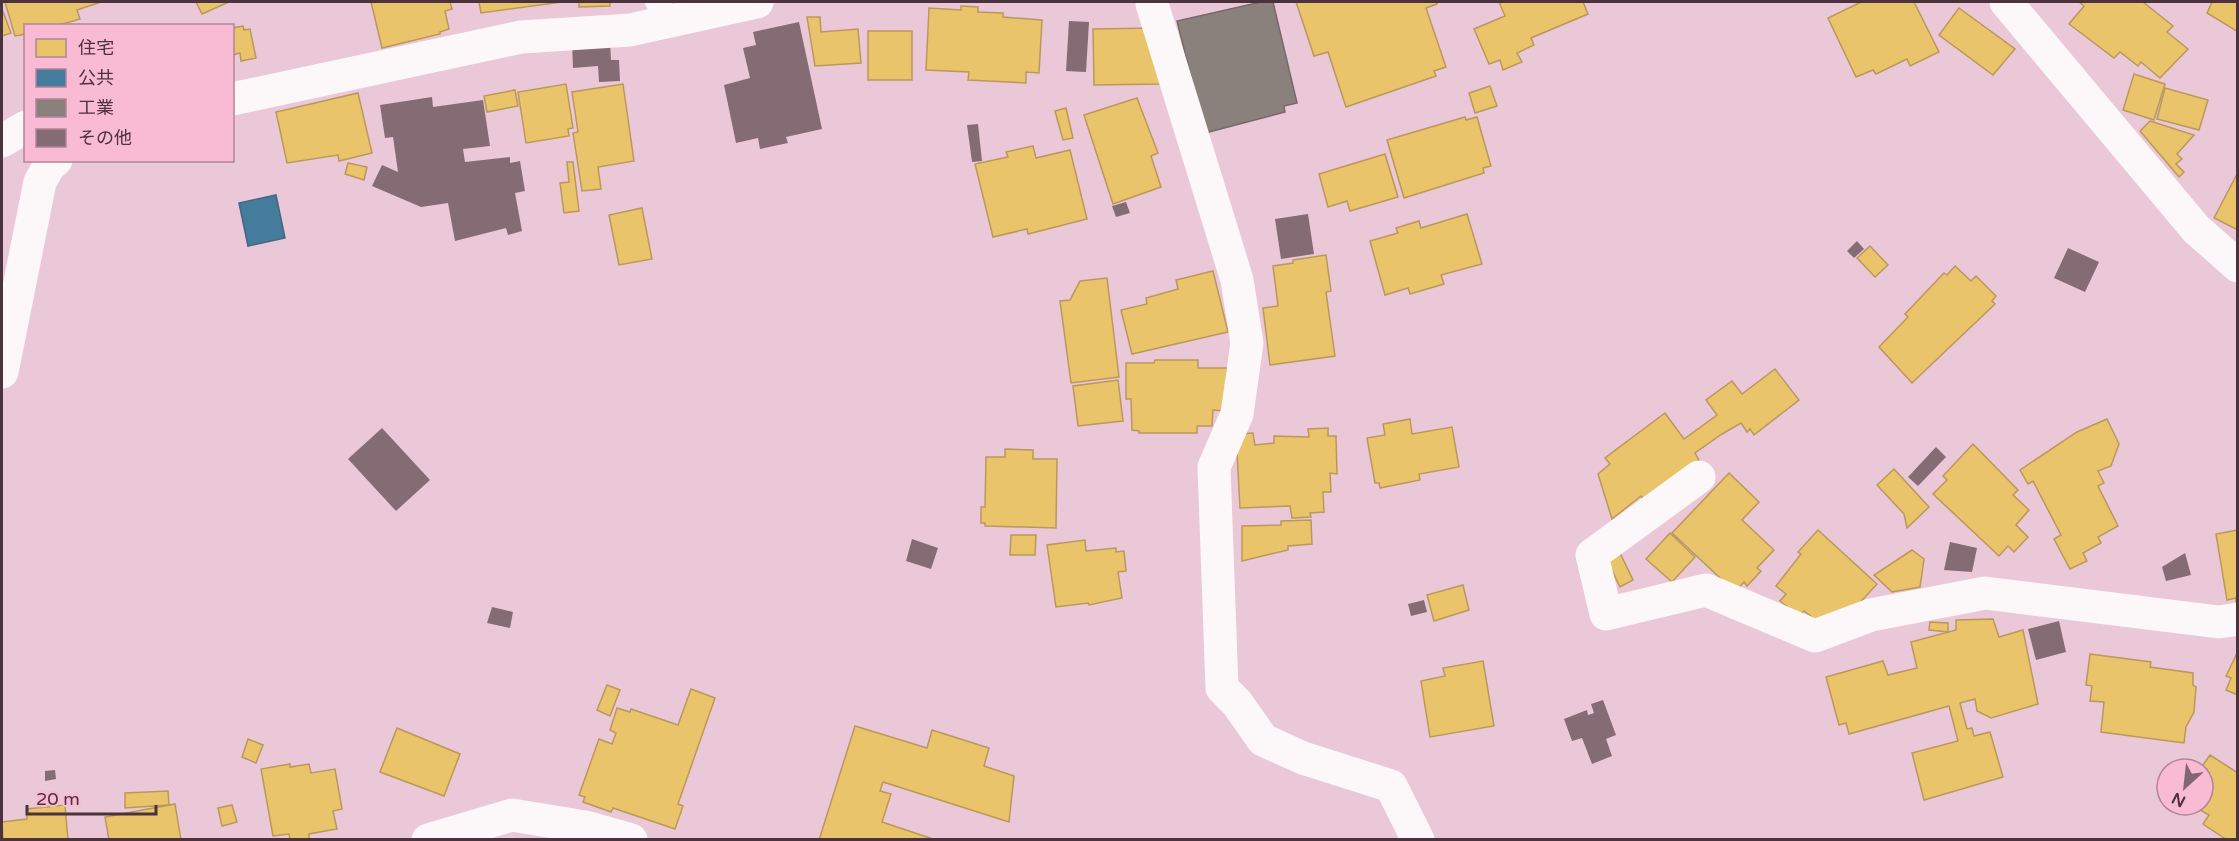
<svg xmlns="http://www.w3.org/2000/svg" width="2239" height="841" font-family="'Varela Round','Noto Sans JP',sans-serif">
<style>
.homes{fill:#e9c46a;stroke:#ba985c;stroke-width:1.5}
.public{fill:#457b9d;stroke:#476580;stroke-width:1.5}
.industry{fill:#8a817c;stroke:#776969;stroke-width:1.5}
.building{fill:#856b74}
.lines{fill:none;stroke-linecap:round;stroke-linejoin:round}
.service{stroke:#fcf7f9;stroke-width:22}
.minor{stroke:#fcf7f9;stroke-width:33}
</style>
<rect width="100%" height="100%" fill="#ebc8d7"/>
<!-- homes -->
<g class="homes">
<path d="M5,2h96l-24,8 3,9 -24,7h-30v8l-11,2z"/>
<path d="M196,2h33l-27,12z"/>
<path d="M371,2h79l2,7 -7,2 4,18 -9,3v2l-58,14z"/>
<path d="M479,2h83l-81,11z"/>
<path d="M579,2h31v4l-31,1z"/>
<path d="M1296,2h140l1,2 -11,4 20,59 -12,4 2,5 -90,31 -18,-55 -14,4z"/>
<path d="M1499,2h84l5,12 -57,24 3,7 -17,8 5,9 -19,8 -3,-10 -11,4 -15,-35 31,-13z"/>
<path d="M1861,2h53l25,50 -29,14 -3,-7 -31,15 -3,-4 -17,7 -28,-59z"/>
<path d="M2079,2h64l30,24 -6,6 21,17 -28,29 -19,-16 -3,4 -18,-14 -6,6 -45,-34 15,-18z"/>
<path d="M2212,2h26v30l-31,-19z"/>
<path d="M961,6l17,1v5l25,1v4l39,3 -3,53 -13,-1v11l-58,-3 1,-8 -43,-2 3,-62 32,2z"/>
<path d="M1959,8l56,41 -22,26 -54,-40z"/>
<path d="M2,9l9,24 -9,3z"/>
<path d="M807,17h13l1,15 37,-3 3,34 -46,3z"/>
<path d="M243,26l1,4 6,-1 6,29 -15,3 -1,-8 -8,2v-27z"/>
<path d="M1153,28l7,56 -66,1 -1,-56z"/>
<rect x="868" y="31" width="44" height="49"/>
<path d="M2134,74l31,10 -11,36 -31,-10z"/>
<path d="M566,84l7,44 -5,1 1,7 -43,7 -8,-51z"/>
<path d="M623,84l11,77 -36,6 3,22 -19,2 -9,-58 5,-1 -6,-40z"/>
<path d="M1490,86l7,20 -22,7 -6,-20z"/>
<path d="M2165,88l43,12 -9,30 -42,-11z"/>
<path d="M515,90l3,16 -31,6 -3,-16z"/>
<path d="M358,93l14,60 -33,8 -1,-6 -51,8 -11,-51z"/>
<path d="M1137,98l21,55 -7,3 10,31 -48,17 -29,-89z"/>
<path d="M1066,108l7,30 -10,2 -8,-29z"/>
<path d="M1465,117l1,3 11,-3 14,49 -8,2 1,5 -80,25 -17,-58z"/>
<path d="M2150,121l44,14 -17,19 5,5 -6,5 8,8 -5,5 -39,-46z"/>
<path d="M1033,146l3,12 34,-8 17,69 -59,15 -1,-5 -34,8 -18,-73 33,-7 -2,-5z"/>
<path d="M1385,154l13,43 -48,14 -3,-10 -19,6 -9,-33z"/>
<path d="M567,162h6l6,49 -15,2 -4,-30 9,-1z"/>
<path d="M348,163l19,4 -3,13 -19,-6z"/>
<path d="M2236,176h2v54l-24,-12z"/>
<path d="M642,208l10,51 -33,6 -10,-50z"/>
<path d="M1467,214l15,50 -41,11 3,9 -34,10 -2,-6 -23,7 -15,-54 28,-8 -2,-5 23,-7 2,7z"/>
<path d="M1870,246l18,19 -13,12 -18,-19z"/>
<path d="M1326,255l5,36 -5,1 9,64 -65,9 -7,-57 15,-2 -5,-40 20,-3v-3z"/>
<path d="M1955,266l16,15 5,-5 20,20 -4,5 3,3 -83,79 -33,-36 29,-30 -3,-3 39,-41 3,2z"/>
<path d="M1213,271l15,61 -96,22 -11,-44 26,-6 -1,-6 32,-9 -2,-9z"/>
<path d="M1107,278l12,99 -48,6 -11,-82 10,-1 10,-19z"/>
<path d="M1155,360h43v8h29l-3,43 -11,-1 -1,16h-15v7h-58v-2l-7,-1 -1,-31h-5v-36h28z"/>
<path d="M1775,369l24,31 -45,35 -4,-6 -3,3 -6,-9 -19,11 -27,19 4,7 -55,41 -3,-5 -29,23 -14,-45 12,-10 -5,-6 60,-45 19,26 33,-24 -11,-15 26,-19 10,13z"/>
<path d="M1118,380l5,41 -45,5 -5,-40z"/>
<path d="M1410,419l2,15 40,-7 7,40 -40,7 1,6 -40,8 -1,-5h-4l-8,-45 18,-3 -2,-11z"/>
<path d="M2107,419l12,25 -8,22 -13,5 6,12 -6,3 20,40 -20,11 3,6 -18,10 4,8 -17,8 -16,-30 7,-4 -28,-54 -5,3 -8,-14 57,-38z"/>
<path d="M1328,428v8h8l1,38 -7,-1 1,19h-8l1,20 -14,1 1,4 -19,1 -2,-12 -50,2 -4,-74 17,-1 2,12 19,-2v-7l35,1 -1,-8z"/>
<path d="M1973,444l45,46 -5,5 16,15 -13,15 12,12 -14,15 -6,-6 -9,10 -66,-62 14,-14 -4,-4z"/>
<path d="M1005,449l28,1v9h24l-1,69 -71,-2v-3h-4v-16h4l1,-50h19z"/>
<path d="M1894,469l35,38 -22,21 -3,-14 -27,-29z"/>
<path d="M1729,473l30,29 -17,18 32,30 -17,18 4,3 -14,15 -3,-4 -9,10 -63,-59z"/>
<path d="M1311,520l1,24 -24,2v4l-46,11v-35l39,-1v-4z"/>
<path d="M1818,530l59,54 -21,23 -34,18 -18,-14 -5,5 -19,-15 6,-7 -10,-8 25,-32 -3,-2z"/>
<path d="M2238,530v73h-2v-5l-9,2 -11,-66z"/>
<path d="M1670,533l25,24 -23,25 -26,-23z"/>
<path d="M1011,535h25l-1,20h-25z"/>
<path d="M1085,540l1,11 30,-3v4l8,-1 2,20 -8,1 4,26 -33,7 -1,-2 -32,4 -9,-62z"/>
<path d="M1912,550l12,9 -4,28 -28,5 -18,-17z"/>
<path d="M1620,553l13,27 -13,7 -13,-27z"/>
<path d="M1463,585l6,25 -35,11 -7,-26z"/>
<path d="M1993,619l6,18 24,-7 15,74 -47,14 -14,-7 -2,-12 -15,4 7,26 5,-1 2,8 16,-4 13,45 -79,23 -12,-47 46,-12 -9,-35 -100,28 -3,-11 -7,2 -13,-48 57,-16 5,14 29,-7 -6,-26 45,-12v-10z"/>
<path d="M1930,622l18,1v9l-19,-2z"/>
<path d="M2238,651v44l-12,-5 5,-12 -5,-2z"/>
<path d="M2090,654l61,8 -1,5 43,6v12l3,2 -2,25 -8,15 -2,16 -83,-11 3,-30 -14,-1 2,-15 -6,-1z"/>
<path d="M1483,661l11,65 -64,11 -9,-56 24,-5 -2,-8z"/>
<path d="M607,685l13,5 -10,26 -13,-6z"/>
<path d="M691,689l24,9 -37,106 5,2 -8,23 -62,-21 -2,4 -28,-10 2,-5 -6,-2 20,-56 13,5 4,-11 -6,-3 7,-22 13,4 1,-3 47,16z"/>
<path d="M855,726l72,22 5,-18 57,18 -5,18 30,10 -5,46 -126,-40 -3,9 11,3 -9,28 54,18h-117z"/>
<path d="M397,728l63,26 -16,42 -64,-24z"/>
<path d="M248,739l15,6 -7,18 -14,-6z"/>
<path d="M2210,755l28,18v67h-11l-24,-16 6,-9 -9,-5 3,-5v-36h-3z"/>
<path d="M290,764v3l19,-3 2,9 24,-4 7,40 -9,2 4,18 -28,5v5l-5,1h-14l-1,-6 -16,2 -12,-67z"/>
<path d="M168,791l1,14 -44,3v-15z"/>
<path d="M175,804l6,36h-72l-4,-23z"/>
<path d="M65,805l3,35h-65l-1,-18 25,-3v-10z"/>
<path d="M232,805l5,17 -15,4 -4,-18z"/>
</g>
<!-- public -->
<path class="public" d="M276,195l9,43 -37,8 -9,-43z"/>
<!-- industry -->
<path class="industry" d="M1261,2h12l24,101 -13,3 1,6 -80,21 -28,-112z"/>
<!-- building -->
<g class="building">
<path d="M1069,21l20,1 -3,50 -20,-1z"/>
<path d="M799,22l23,107 -36,8 2,6 -28,6 -2,-11 -22,5 -12,-58 26,-7 -7,-30 13,-3 -3,-13z"/>
<path d="M610,41l1,19h8l1,21 -21,1 -1,-16 -25,2 -1,-25z"/>
<path d="M432,97l1,10 50,-7 7,46 -27,3 2,13 45,-5v6l10,-2 5,30 -10,2 7,38 -14,4 -2,-7 -51,13 -7,-38 -27,4 -49,-21 10,-21 16,7 -5,-35 -8,1 -5,-33z"/>
<path d="M978,124l4,37 -10,1 -5,-37z"/>
<path d="M1126,202l4,11 -14,4 -4,-11z"/>
<path d="M1308,214l6,40 -33,5 -6,-40z"/>
<path d="M1857,241l7,8 -10,9 -7,-7z"/>
<path d="M2068,248l31,14 -14,30 -31,-14z"/>
<path d="M382,428l48,52 -34,31 -48,-52z"/>
<path d="M1936,447l10,10 -28,29 -10,-9z"/>
<path d="M912,539l26,9 -7,21 -25,-8z"/>
<path d="M1950,542l27,6 -5,24 -28,-2z"/>
<path d="M2185,553l6,22 -25,6 -4,-14z"/>
<path d="M1424,600l3,12 -16,4 -3,-12z"/>
<path d="M492,607l21,5 -3,16 -23,-5z"/>
<path d="M2059,621l7,31 -30,8 -8,-31z"/>
<path d="M1603,700l13,35 -10,4 6,17 -20,8 -10,-26 -10,3 -8,-22 23,-9 1,5 6,-2 -3,-9z"/>
<path d="M55,770l1,9 -11,2v-10z"/>
</g>
<g class="lines">
<!-- service -->
<path class="service" d="M656,2l18,19"/>
<!-- minor -->
<g class="minor">
<path d="M2006,2l190,227 42,37"/>
<path d="M1152,4l85,276 10,63 -10,71 -23,53 8,221 15,15 26,37 40,18 88,28 27,54"/>
<path d="M232,99l289,-62 109,-7 127,-28"/>
<path d="M2,141l24,-14"/>
<path d="M2,372l38,-190 9,-16 7,-6"/>
<path d="M1699,477l-107,78 14,59 100,-24 109,46 56,-21 114,-22 234,29 19,-3"/>
<path d="M428,840l84,-25 73,12 46,13"/>
</g>
</g>
<!-- border -->
<rect width="2239" height="841" fill="none" stroke="#4b323d" stroke-width="6"/>
<!-- legend -->
<rect x="24" y="24" width="210" height="138" fill="#f9bad4" stroke="#b38498" stroke-width="1.5"/>
<rect x="36" y="39" width="30" height="18" fill="#e9c46a" stroke="#b38498" stroke-width="1.5"/>
<text x="78" y="54" font-size="18" fill="#4b323d">住宅</text>
<rect x="36" y="69" width="30" height="18" fill="#457b9d" stroke="#b38498" stroke-width="1.5"/>
<text x="78" y="84" font-size="18" fill="#4b323d">公共</text>
<rect x="36" y="99" width="30" height="18" fill="#8a817c" stroke="#b38498" stroke-width="1.5"/>
<text x="78" y="114" font-size="18" fill="#4b323d">工業</text>
<rect x="36" y="129" width="30" height="18" fill="#856b74" stroke="#b38498" stroke-width="1.5"/>
<text x="78" y="144" font-size="18" fill="#4b323d">その他</text>
<!-- north arrow -->
<g transform="translate(2185 787) rotate(207)"><circle r="28" fill="#f9bad4" stroke="#b38498" stroke-width="1.5"/>
<path d="M0-4.5L10 22L0 15L-10 22Z" fill="#836673"/>
<text y="-9" font-size="16" font-weight="bold" text-anchor="middle" fill="#4b323d">N</text>
</g>
<!-- scale -->
<path d="M27 805v9h129v-9" fill="none" stroke="#4b323d" stroke-width="3"/>
<text x="36" y="805" font-size="18" fill="#4b323d" stroke="#f9bad4" stroke-width="4.5" paint-order="stroke">20 m</text>
</svg>
